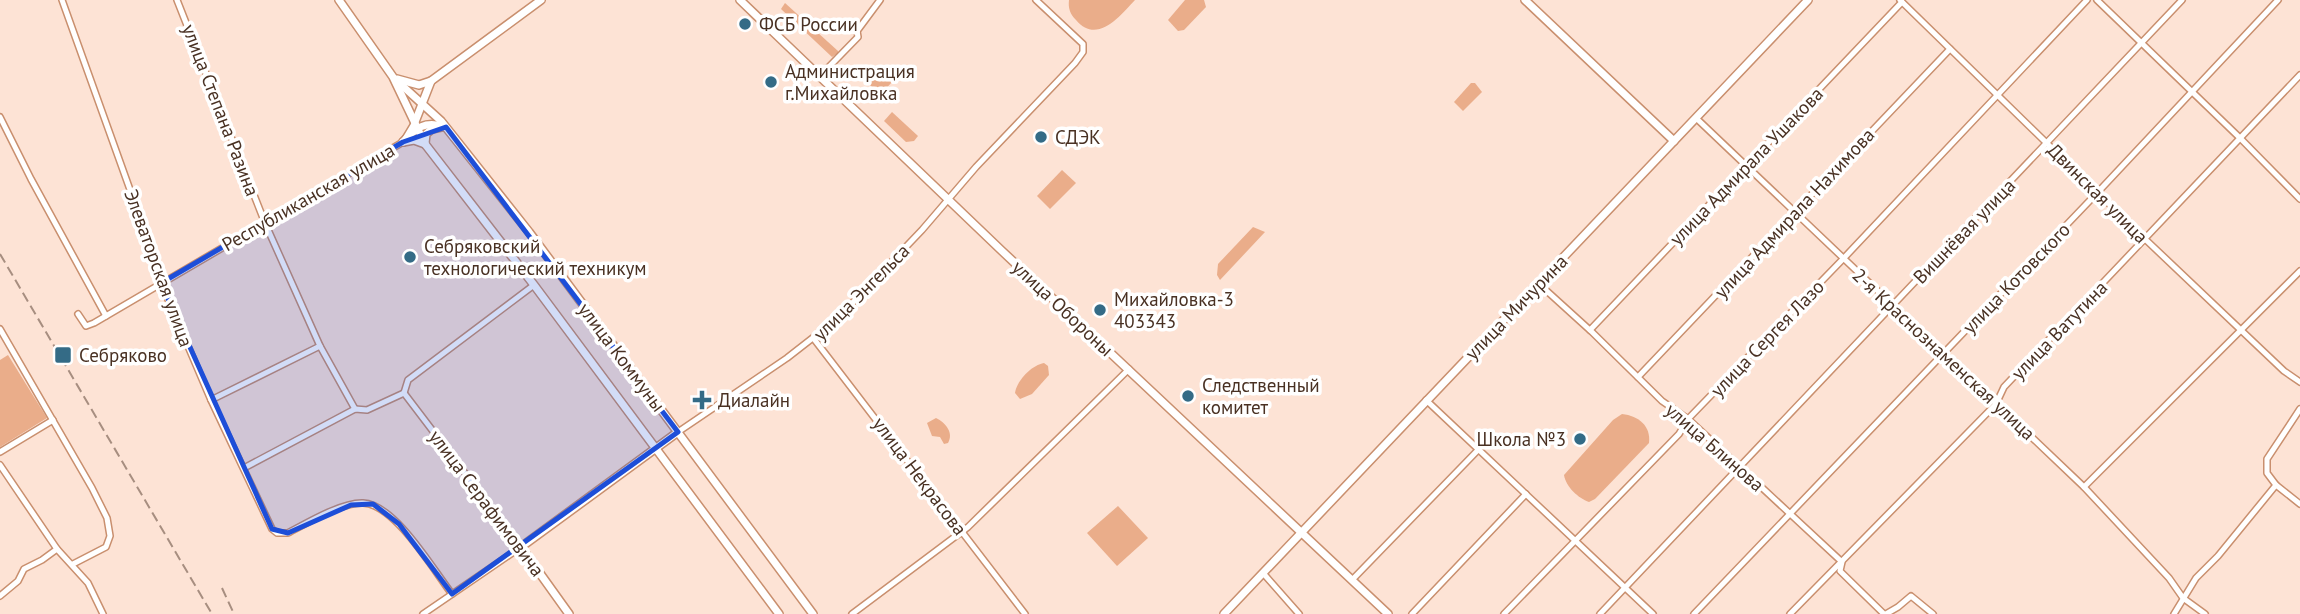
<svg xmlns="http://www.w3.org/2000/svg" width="2300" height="614" font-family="'PT Sans',sans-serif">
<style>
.green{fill:#eaad8a}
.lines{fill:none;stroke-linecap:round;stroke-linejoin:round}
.minor-casing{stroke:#c98f6e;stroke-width:8}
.tertiary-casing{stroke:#c98f6e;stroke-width:10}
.minor{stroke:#fff;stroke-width:5}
.tertiary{stroke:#fff;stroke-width:7}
.rail{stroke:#a78e80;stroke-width:2;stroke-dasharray:10 5;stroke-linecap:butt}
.marked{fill:#1d4ed8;fill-opacity:0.2;stroke:#1d4ed8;stroke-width:5;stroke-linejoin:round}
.poi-dot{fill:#346b86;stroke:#fff;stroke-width:2.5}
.labels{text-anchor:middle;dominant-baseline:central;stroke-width:7;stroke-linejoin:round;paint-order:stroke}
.poi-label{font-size:19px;fill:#493123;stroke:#fff;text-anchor:start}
.street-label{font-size:19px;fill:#493123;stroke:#fff}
</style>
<rect width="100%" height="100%" fill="#fde3d5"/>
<!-- green -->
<g class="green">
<path d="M1069,0h66c-15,16 -38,45 -59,20 -6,-6 -8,-12 -7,-20z"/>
<path d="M1185,0h19l2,7 -22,23 -6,1 -10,-11z"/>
<path d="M785,3l53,48v2l-6,4 -51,-48z"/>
<path d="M889,70l5,5v5l-14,15 -13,-13 9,-9z"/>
<path d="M1471,83h4l7,9 -19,19 -9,-9z"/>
<path d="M892,112l26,24 -4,5 -8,1 -22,-21z"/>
<path d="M1062,170l14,13 -26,26 -13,-13z"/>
<path d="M1253,227l12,5 -45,48 -3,-5 1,-11z"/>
<path d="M8,355l39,63 -47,29v-87z"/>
<path d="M1044,363l4,3 1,9 -17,19 -12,5 -5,-6c2,-13 17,-28 29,-30z"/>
<path d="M1622,414c17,2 29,12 27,29l-54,56 -6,3c-11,-4 -23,-15 -25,-27l49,-55z"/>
<path d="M936,418c10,5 18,15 12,25l-4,1 -4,-7 -8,-1 -5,-13z"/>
<path d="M1118,506l30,32 -31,28 -30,-33z"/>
</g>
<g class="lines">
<defs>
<g id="minor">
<path d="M62,0l76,212 23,71 50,117 61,129 5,4h11c19,-10 54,-31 75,-30 32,1 71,68 89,91"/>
<path d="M177,0l88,223 55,123 35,63"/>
<path d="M1900,0l245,239 139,132 16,11"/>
<path d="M2097,0l144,139 59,60"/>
<path d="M820,76l38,-39 -1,-6 23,-31"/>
<path d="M0,117l31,62 75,137"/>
<path d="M1696,118l388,369 85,91 14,20 22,16"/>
<path d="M1538,283l54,49 70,69 26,18 154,143 -2,9 44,43"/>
<path d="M78,314l8,12 8,-3 309,-181 12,-20"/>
<path d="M0,329l92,159 15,30 3,18 -4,11 -33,17"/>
<path d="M1590,330l312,-328"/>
<path d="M814,339l211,275"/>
<path d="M1638,377l312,-328"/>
<path d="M404,393l117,154 -98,67"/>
<path d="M404,393l4,-13 126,-95"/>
<path d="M211,400l109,-54"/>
<path d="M1426,400l227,214"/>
<path d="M678,432l109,-74 50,-39 85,-89 54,-63 99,-104 8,-11v-8l-47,-44"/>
<path d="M0,452l53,-32"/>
<path d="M0,465l57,84 31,34 15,31"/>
<path d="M244,468l111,-59 12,1 37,-17"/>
<path d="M2276,485l24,19"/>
<path d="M2084,487l216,-216"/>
<path d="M1263,573l36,41"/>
<path d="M1352,580l126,-130"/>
<path d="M0,596l18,-15 6,-12 18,-9 15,-11"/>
<path d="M852,614l116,-87 161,-158"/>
<path d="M1412,614l114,-120"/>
<path d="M1504,614l175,-180 9,-15 155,-160 244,-259"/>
<path d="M1600,614l582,-614"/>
<path d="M1694,614l404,-422 180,-192"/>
<path d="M1790,614l206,-210 8,-17 296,-312"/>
<path d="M1886,614l12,-7 13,-11 22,18"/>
<path d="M2174,614l22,-36 22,-22 58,-71 -9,-12v-14l33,-50"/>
</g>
<g id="tertiary">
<path d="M339,0l54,77 32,67 109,141 245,329"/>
<path d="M740,0l262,251 386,363"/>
<path d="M1525,0l149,141"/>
<path d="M397,79l22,6 12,-4"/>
<path d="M396,80l45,41 88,111 284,382"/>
<path d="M415,122l16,-41 110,-81"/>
<path d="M403,142c13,-14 22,-22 42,-15"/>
<path d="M403,142l11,-2 11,4"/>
<path d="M425,143l1,-9 6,-5 9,-2"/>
<path d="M569,614l-48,-67 157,-115"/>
<path d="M1224,614l584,-614"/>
</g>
</defs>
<!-- minor casing -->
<use href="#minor" class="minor-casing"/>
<!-- tertiary casing -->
<use href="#tertiary" class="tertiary-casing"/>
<!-- minor -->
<use href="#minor" class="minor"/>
<!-- tertiary -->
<use href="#tertiary" class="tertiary"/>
<!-- rail -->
<g class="rail">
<path d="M0,254l212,360"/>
<path d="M222,588l12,26"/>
</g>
</g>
<!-- marked area -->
<path class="marked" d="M446,127l232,305 -226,162 -53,-70 -26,-20 -22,1 -63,28 -16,-4 -111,-246 242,-141z"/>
<!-- markers -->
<g class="poi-dot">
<circle cx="745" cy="24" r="7"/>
<circle cx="771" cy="82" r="7"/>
<circle cx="1041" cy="137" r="7"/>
<circle cx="410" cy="257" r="7"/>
<circle cx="1100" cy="310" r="7"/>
<rect x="54" y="346" width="18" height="18" rx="3.5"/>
<circle cx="1188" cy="396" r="7"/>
<path d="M698.5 389.5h7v7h7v7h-7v7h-7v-7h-7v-7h7z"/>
<circle cx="1580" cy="439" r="7"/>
</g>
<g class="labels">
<!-- poi labels -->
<g class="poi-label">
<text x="759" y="24">ФСБ России</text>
<text x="785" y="71">Администрация<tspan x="785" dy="22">г.Михайловка</tspan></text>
<text x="1055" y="137">СДЭК</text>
<text x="424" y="246">Себряковский<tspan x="424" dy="22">технологический техникум</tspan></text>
<text x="1114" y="299">Михайловка-3<tspan x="1114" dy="22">403343</tspan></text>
<text x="79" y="355">Себряково</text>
<text x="1202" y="385">Следственный<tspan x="1202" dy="22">комитет</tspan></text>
<text x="718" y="400">Диалайн</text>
<text x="1566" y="439" text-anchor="end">Школа №3</text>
</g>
<!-- street labels -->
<g class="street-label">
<text transform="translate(221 110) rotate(69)">улица Степана Разина</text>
<text transform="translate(1746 166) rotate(-46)">улица Адмирала Ушакова</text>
<text transform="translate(2098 193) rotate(45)">Двинская улица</text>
<text transform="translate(308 197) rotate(-30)">Республиканская улица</text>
<text transform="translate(1794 213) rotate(-47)">улица Адмирала Нахимова</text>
<text transform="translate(1964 231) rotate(-46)">Вишнёвая улица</text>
<text transform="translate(159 268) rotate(70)">Элеваторская улица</text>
<text transform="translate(2016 278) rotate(-46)">улица Котовского</text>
<text transform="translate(861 292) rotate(-45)">улица Энгельса</text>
<text transform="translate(1516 307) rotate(-46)">улица Мичурина</text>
<text transform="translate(1063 308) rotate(43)">улица Обороны</text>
<text transform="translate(2059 330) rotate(-46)">улица Ватутина</text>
<text transform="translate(1767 338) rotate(-46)">улица Сергея Лазо</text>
<text transform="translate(1944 354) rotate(43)">2-я Краснознаменская улица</text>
<text transform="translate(622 357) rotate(53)">улица Коммуны</text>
<text transform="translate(1715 447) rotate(41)">улица Блинова</text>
<text transform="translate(920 476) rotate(53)">улица Некрасова</text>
<text transform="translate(487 503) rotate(53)">улица Серафимовича</text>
</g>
</g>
</svg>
